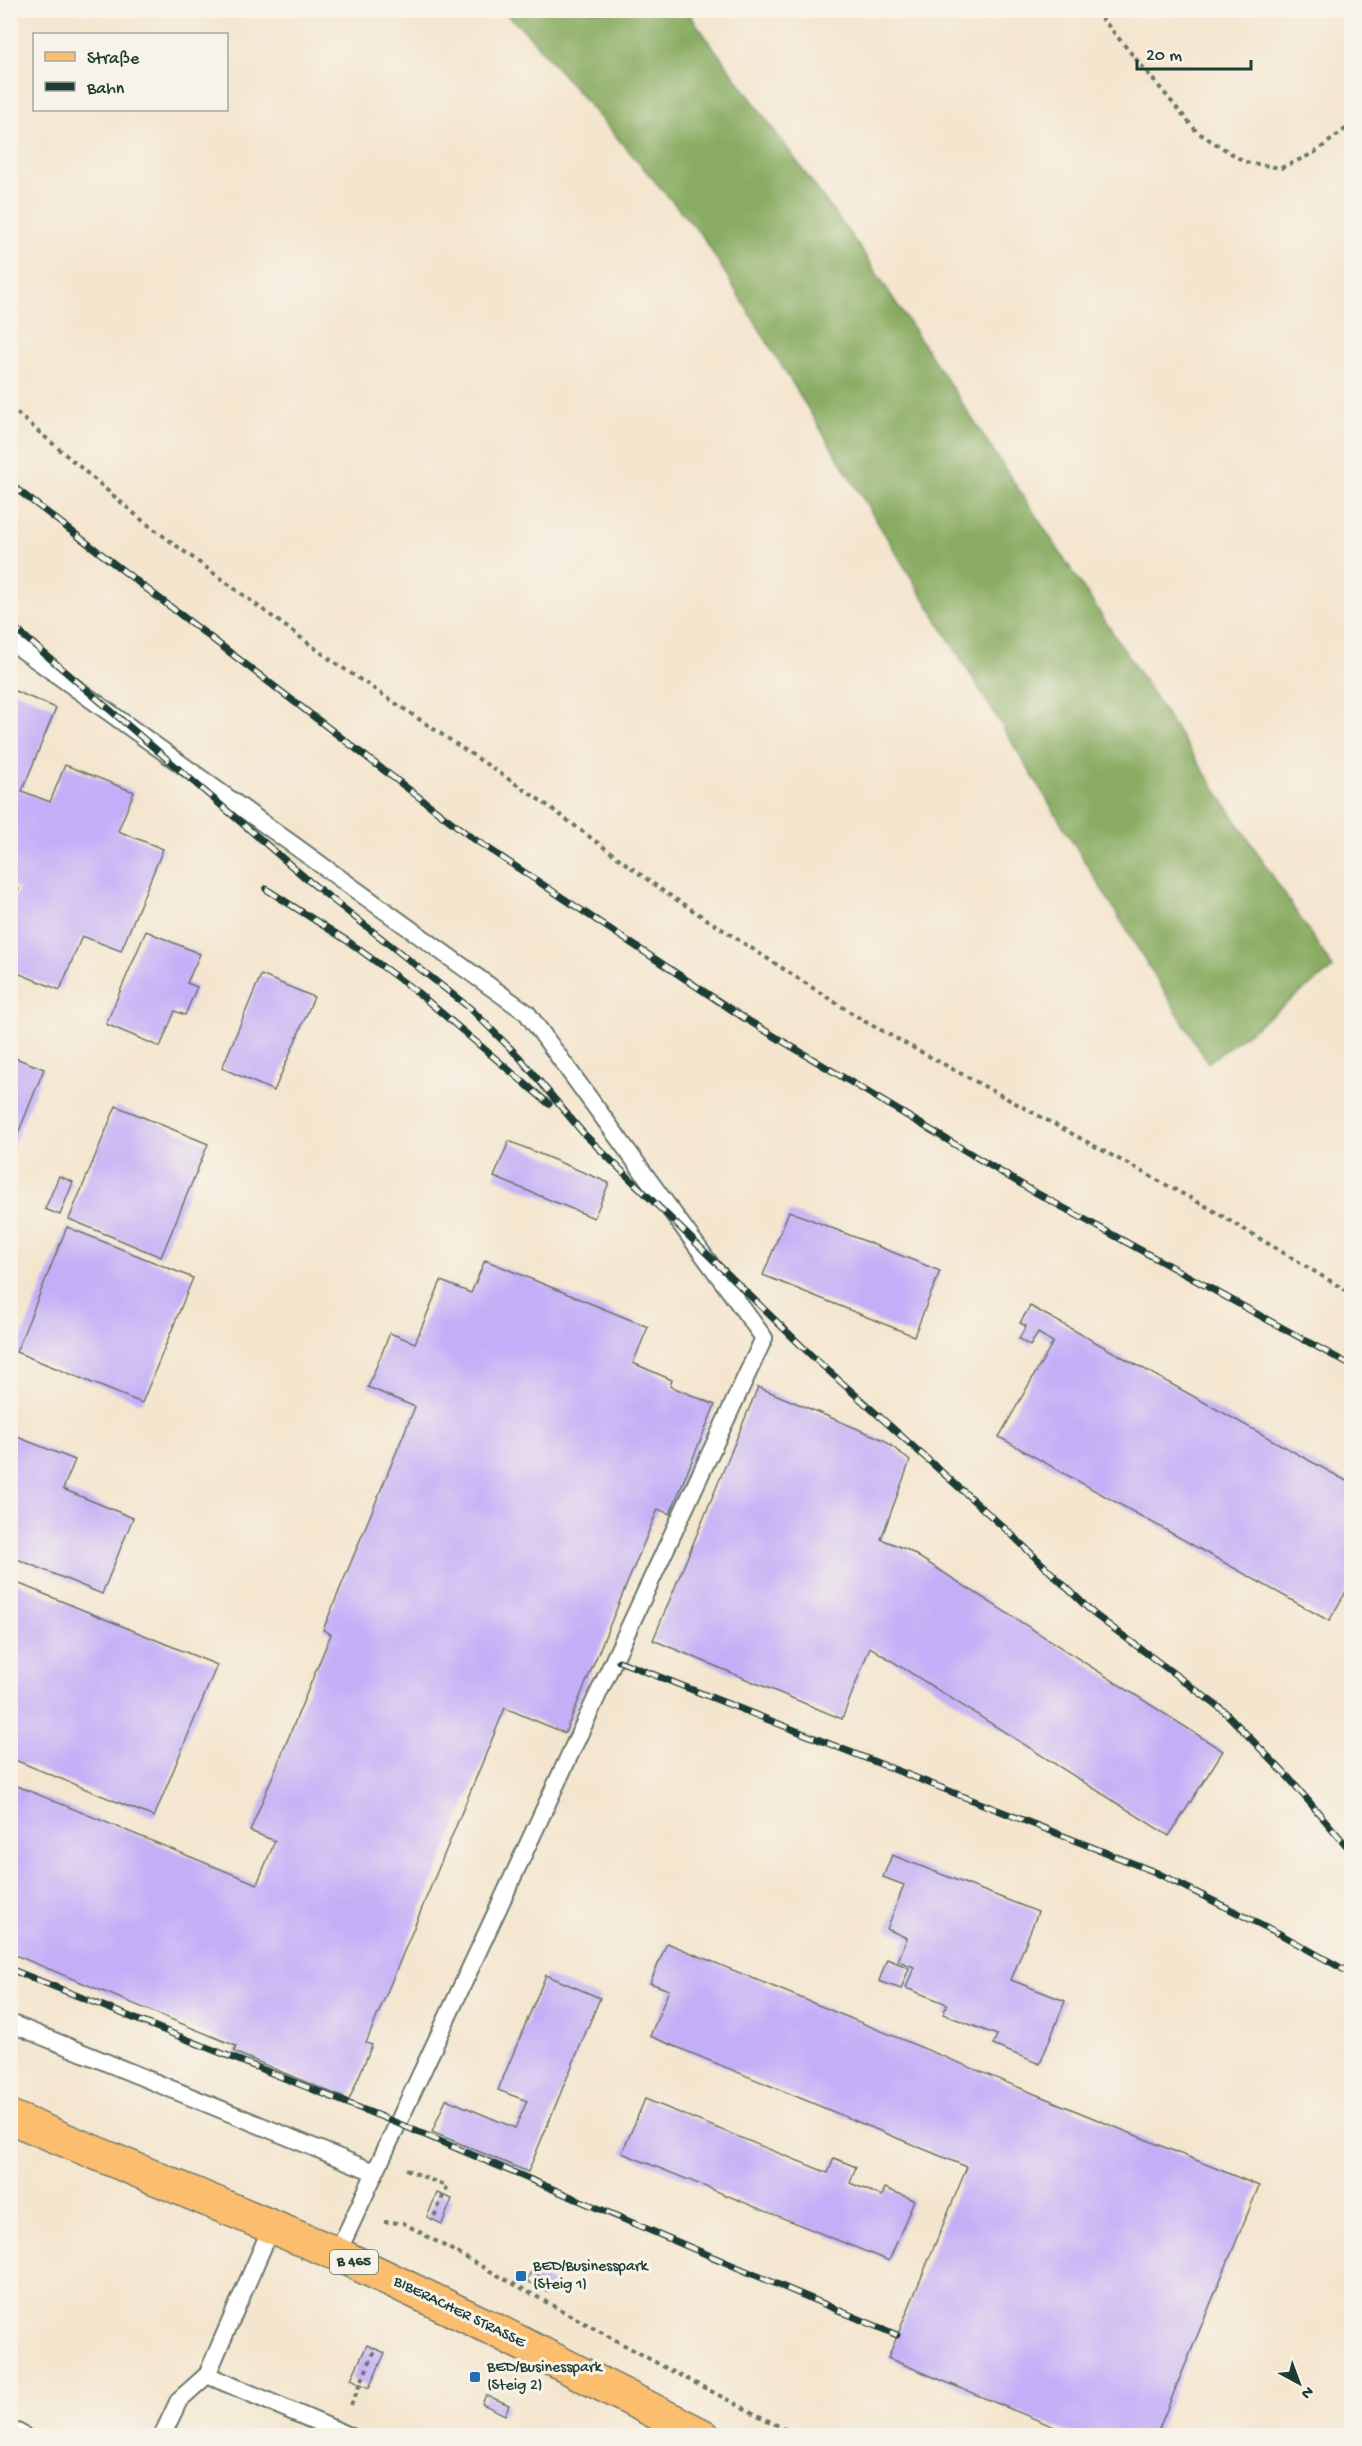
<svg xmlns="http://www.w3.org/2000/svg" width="1362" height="2446" font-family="'Gochi Hand',sans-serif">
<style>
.forest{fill:#89ac62;stroke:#54744b;stroke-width:1.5}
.building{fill:#c4aef7}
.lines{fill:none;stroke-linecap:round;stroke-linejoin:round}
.service-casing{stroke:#6a786a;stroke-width:20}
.primary-casing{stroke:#6a786a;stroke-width:36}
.path{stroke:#6a786a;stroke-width:4;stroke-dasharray:4.5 4.5;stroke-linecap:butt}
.service{stroke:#fff;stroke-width:16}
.primary{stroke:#fbbd6e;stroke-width:33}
.rail-casing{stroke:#1f3d34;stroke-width:7}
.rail{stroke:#f7f3e8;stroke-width:4.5;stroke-dasharray:14;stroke-linecap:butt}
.poi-dot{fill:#1f6fb2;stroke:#f7f3e8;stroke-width:2}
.labels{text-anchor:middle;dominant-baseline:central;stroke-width:6;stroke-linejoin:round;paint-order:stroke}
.shield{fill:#f7f3e8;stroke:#60746a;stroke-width:1.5}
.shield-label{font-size:15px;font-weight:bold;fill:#1f3d34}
.poi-label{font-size:16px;fill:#1f3d34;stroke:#f7f3e8;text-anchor:start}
.street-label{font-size:16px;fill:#1f3d34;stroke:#f7f3e8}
</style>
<rect width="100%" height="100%" fill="#f7f3e8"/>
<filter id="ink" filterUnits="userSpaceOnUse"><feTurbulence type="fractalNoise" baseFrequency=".0167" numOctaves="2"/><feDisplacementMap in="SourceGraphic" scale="12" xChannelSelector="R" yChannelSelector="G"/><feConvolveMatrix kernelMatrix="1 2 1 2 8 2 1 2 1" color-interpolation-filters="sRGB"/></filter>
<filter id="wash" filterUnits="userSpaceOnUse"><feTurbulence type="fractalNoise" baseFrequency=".008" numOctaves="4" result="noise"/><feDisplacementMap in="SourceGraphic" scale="24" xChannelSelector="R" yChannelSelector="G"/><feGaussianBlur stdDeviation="1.35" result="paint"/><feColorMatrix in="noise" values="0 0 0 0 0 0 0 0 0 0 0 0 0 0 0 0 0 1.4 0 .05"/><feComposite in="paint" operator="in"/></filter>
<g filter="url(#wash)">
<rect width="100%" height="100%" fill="#f4e5ce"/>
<!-- forest -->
<path class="forest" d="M502,11h185l173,237 473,720 -125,95 -505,-826 -178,-206z"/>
<g id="blocks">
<!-- building -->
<g class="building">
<path d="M10,689l46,19 -34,83 28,11 15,-37 69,27 -16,39 45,18 -42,102 -39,-15 -22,54 -50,-20v-61l9,-20 -9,-3z"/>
<path d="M146,931l54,23 -13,29 10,4 -12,28 -10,-4 -15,36 -54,-23z"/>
<path d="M261,975l53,22 -40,94 -52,-23z"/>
<path d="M10,1056l34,13 -33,82h-1z"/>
<path d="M116,1106l92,38 -47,113 -92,-38z"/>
<path d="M509,1141l100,42 -15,35 -100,-41z"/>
<path d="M59,1176l14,6 -13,33 -15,-6z"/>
<path d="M789,1211l151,60 -26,65 -151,-61z"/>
<path d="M67,1227l126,51 -51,125 -126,-51z"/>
<path d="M485,1260l163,67 -15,36 39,17 -2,6 45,19 -45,109 -12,-5 -93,224 -60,-25 -139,335 6,2 -23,55 -115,-48 2,-6 -226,-93v-170l247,101 18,-43 -25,-10 81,-197 -8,-4 92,-223 -47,-20 22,-54 25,10 26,-62 30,12z"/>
<path d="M1030,1306l322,178v97l-23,40 -330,-184 54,-95 -15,-9 -8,13 -11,-7 7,-13 -6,-3z"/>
<path d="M758,1387l126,53 26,21 -29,78 27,11 315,201 -54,85 -299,-189 -28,72 -189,-79z"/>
<path d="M10,1434l65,26 -12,29 70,29 -31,76 -92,-38z"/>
<path d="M10,1580l207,85 -63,152 -144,-59z"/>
<path d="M892,1855l146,57 -27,68 54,21 -25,63 -47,-19 4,-10 -54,-21 4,-10 -41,-16 8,-21 -16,-6 9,-23 -20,-9 17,-44 -21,-8z"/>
<path d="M667,1943l592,243 -103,250h-80l-188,-78 79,-191 -317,-131 19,-46 -19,-7z"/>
<path d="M887,1959l22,9 -8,21 -22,-8z"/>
<path d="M546,1975l54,23 -72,174 -96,-40 14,-33 69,29 12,-27 -29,-11z"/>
<path d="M645,2099l183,74 6,-15 22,9 -6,16 32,13 3,-8 29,12 -25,61 -267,-108z"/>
<path d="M437,2193l15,6 -10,25 -15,-7z"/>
<path d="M531,2272l22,11 -5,9 -22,-11z"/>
<path d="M367,2345l18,8 -16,35 -18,-9z"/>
<path d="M486,2395l23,10 -4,10 -23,-11z"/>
</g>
</g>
</g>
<g filter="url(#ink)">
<use href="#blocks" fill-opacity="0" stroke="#6a786a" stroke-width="1.5"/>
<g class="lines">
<defs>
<g id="service">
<path d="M10,641l517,372 237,325 -427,916"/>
<path d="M10,2023l364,149"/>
<path d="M272,2226l-65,149 143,61"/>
<path d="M17,2432l7,4"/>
<path d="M162,2436l17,-36 28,-25"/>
</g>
<path id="primary" d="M10,2117l327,137 158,76 208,106"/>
</defs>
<!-- service casing -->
<use href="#service" class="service-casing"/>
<!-- primary casing -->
<use href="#primary" class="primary-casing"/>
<!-- path -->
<g class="path">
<path d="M1095,10l102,122 48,30 36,6 33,-15 38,-29"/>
<path d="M10,407l133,114 188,139 213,143 119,88 201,130 343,186 145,87"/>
<path d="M406,2169l41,18 -14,32"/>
<path d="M384,2222l19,1 263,145 132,68"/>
<path d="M351,2405l24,-55"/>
</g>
<!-- service -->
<use href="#service" class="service"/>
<!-- primary -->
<use href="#primary" class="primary"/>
<defs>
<g id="rail">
<path d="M10,484l461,353 273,181 287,172 321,176"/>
<path d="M10,624l299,257 162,128 49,49 63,75 230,224 197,176 84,81 130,97 64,66 64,75"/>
<path d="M266,889l83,53 68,50 132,112"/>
<path d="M619,1661l536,211 125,62 72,40"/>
<path d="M10,1969l387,154 500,212"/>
</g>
</defs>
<!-- rail casing -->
<use href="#rail" class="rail-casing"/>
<!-- rail -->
<use href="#rail" class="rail"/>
</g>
</g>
<!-- markers -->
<g class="poi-dot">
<rect x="515" y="2270" width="12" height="12" rx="3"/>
<rect x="469" y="2371" width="12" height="12" rx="3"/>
</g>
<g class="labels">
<!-- shield labels -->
<rect class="shield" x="330" y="2250" width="48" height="24" rx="4.5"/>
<g class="shield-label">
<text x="354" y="2262">B 465</text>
</g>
<!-- poi labels -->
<g class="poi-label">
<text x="533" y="2267">BED/Businesspark<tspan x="533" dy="18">(Steig 1)</tspan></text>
<text x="487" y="2368">BED/Businesspark<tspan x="487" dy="18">(Steig 2)</tspan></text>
</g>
<!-- street labels -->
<g class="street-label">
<text transform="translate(459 2313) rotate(26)">BIBERACHER STRASSE</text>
</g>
</g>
<!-- margin -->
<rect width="1362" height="2446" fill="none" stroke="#f7f3e8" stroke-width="36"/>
<!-- legend -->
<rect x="33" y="33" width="195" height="78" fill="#f7f3e8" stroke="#a1aaa0" stroke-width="1.5"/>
<rect x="45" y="52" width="30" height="9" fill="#fbbd6e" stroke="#a1aaa0" stroke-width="1.5"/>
<text x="87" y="63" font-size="18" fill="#1f3d34">Straße</text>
<rect x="45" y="82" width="30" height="9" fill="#1f3d34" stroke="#a1aaa0" stroke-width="1.5"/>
<text x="87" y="93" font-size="18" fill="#1f3d34">Bahn</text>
<!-- north arrow -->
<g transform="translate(1299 2383) rotate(139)" stroke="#f7f3e8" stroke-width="4.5" paint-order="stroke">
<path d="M0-4.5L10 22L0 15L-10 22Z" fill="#1f3d34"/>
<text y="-9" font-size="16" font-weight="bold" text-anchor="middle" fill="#1f3d34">N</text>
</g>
<!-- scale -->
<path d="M1137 60v9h114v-9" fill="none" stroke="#1f3d34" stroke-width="3"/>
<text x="1146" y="60" font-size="18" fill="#1f3d34" stroke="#f7f3e8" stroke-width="4.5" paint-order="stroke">20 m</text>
</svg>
